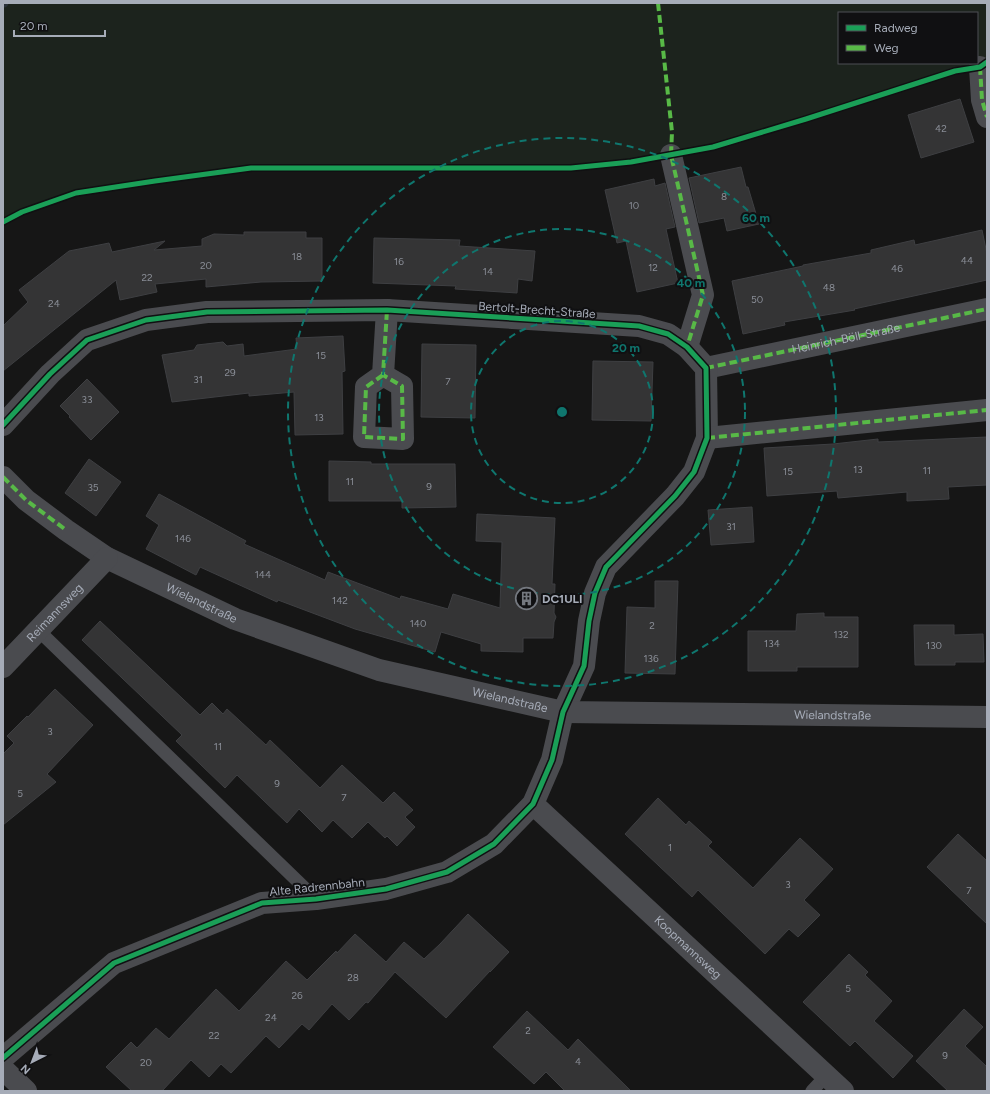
<svg xmlns="http://www.w3.org/2000/svg" width="990" height="1094" font-family="Figtree,sans-serif">
<style>
.green{fill:#1c231d;fill-rule:evenodd}
.lines{fill:none;stroke-linecap:round;stroke-linejoin:round}
.stream{stroke:#293139;stroke-width:9}
.building{fill:#343435;stroke:#3e3f42}
.lane{stroke:#4a4b4f;stroke-width:13}
.street{stroke:#4a4b4f;stroke-width:22}
.quiet{stroke:#58b947;stroke-width:4;stroke-dasharray:8 4;stroke-linecap:butt}
.cycleway-casing{stroke:#101012;stroke-width:8}
.cycleway{stroke:#1a9f57;stroke-width:5}
.ring{fill:none;stroke:#0f766e;stroke-width:2;stroke-dasharray:7 5}
.labels{text-anchor:middle;dominant-baseline:central;stroke-width:4;stroke-linejoin:round;paint-order:stroke}
.number-label{font-size:10px;fill:#8a8e97}
.street-label{font-size:12px;fill:#a6acb8;stroke:#101012}
.poi-label{font-size:12px;font-weight:bold;fill:#a6acb8;stroke:#101012;text-anchor:start}
.centre{fill:#0f766e;stroke:#101012;stroke-width:2}
.ring-label{font-size:12px;text-anchor:middle;font-weight:bold;fill:#0f766e;stroke:#101012;stroke-width:4;stroke-linejoin:round;paint-order:stroke}
</style>
<rect width="100%" height="100%" fill="#161616"/>
<!-- green -->
<path class="green" d="M3,3h984v59l-7,5 -25,4 -149,48 -93,28 -82,15 -60,6h-320l-96,13 -79,12 -54,19 -19,10zM839,13h138v50h-138z"/>
<g class="lines">
<!-- stream -->
<path class="stream" d="M3,3h1"/>
</g>
<!-- building -->
<g class="building">
<path d="M960,99l14,43 -53,16 -13,-43z"/>
<path d="M741,167l5,20h2l11,37 -32,7 -3,-13 -25,5 -10,-45z"/>
<path d="M654,179l1,7 10,-3 10,44 -9,2 12,54 -41,9 -11,-51 -9,2 -12,-53z"/>
<path d="M982,230l5,24v26l-133,29 1,1 -71,12 1,3 -42,9 -11,-53 71,-15v-1l68,-12v-3l43,-10 1,5z"/>
<path d="M244,232h62v6h16v43l-61,1 -55,5v-8l-51,5 2,8 -37,8 -4,-20 -113,91v-45l25,-24 -9,-12 50,-39 40,-8 3,9 53,-11 -11,9 48,-4v-7l12,-5 30,1z"/>
<path d="M374,238l86,2 -1,6 76,5 -3,30 -14,-2 -1,14 -62,-4 1,-3 -83,-3z"/>
<path d="M343,336l2,35 -3,1 1,62 -48,1 -1,-43 -45,4v-3l-77,9 -10,-47 32,-5 3,-5 26,-3 4,4 16,-2 1,12 53,-7 -1,-11z"/>
<path d="M422,344l54,1 -1,73 -54,-1z"/>
<path d="M593,361l60,1 -2,59 -59,-1z"/>
<path d="M87,379l32,33 -28,28 -22,-23 1,-1 -10,-10z"/>
<path d="M987,437v48l-39,2 1,12 -42,2v-9l-69,6 -1,-7 -70,5 -3,-48 69,-4 45,-5v3z"/>
<path d="M89,459l32,23 -25,34 -31,-23z"/>
<path d="M329,461l42,1v2h84l1,43 -54,1v-7h-73z"/>
<path d="M159,494l87,47 -2,3 81,36 3,-8 72,27 1,-3 47,13 5,-15 47,14 2,-66 -26,-1 1,-27 78,4 -3,66h3l-1,29 2,4 -2,5 -1,16h-30v14l-42,-1v-7l-40,-12 -6,20 -80,-23 -77,-29 -1,2 -77,-35 -4,8 -50,-26 13,-24 -13,-9z"/>
<path d="M752,507l2,35 -43,3 -3,-35z"/>
<path d="M655,581h23l-3,93 -50,-1 2,-66 28,1z"/>
<path d="M824,613v4h34v50h-61v4h-49v-40h48l1,-17z"/>
<path d="M100,621l100,94 12,-12 11,11 4,-5 39,36 4,-5 50,48 22,-23 41,38 11,-11 19,18 -8,7 10,10 -18,19 -10,-10 -2,2 -17,-16 -16,16 -19,-18 -11,12 -23,-23 -12,14 -50,-48 -12,13 -49,-47 6,-6 -100,-95z"/>
<path d="M914,625h40v10l29,-1 1,28h-29v3h-40z"/>
<path d="M55,689l38,36 -46,49 9,8 -53,43v-71l11,-11 -7,-7 20,-20 1,1z"/>
<path d="M658,798l28,27 3,-4 23,21 -4,4 45,42 47,-50 33,31 -29,31 16,15 -22,22 -9,-8 -24,25 -67,-64 -6,7 -67,-63z"/>
<path d="M958,834l29,27v63l-60,-57z"/>
<path d="M468,914l41,38 -19,20v-1l-44,47 -51,-46 -27,31 -2,-1 -17,18 -17,-16 -23,26 -7,-6 -23,24 -13,-12 -35,37 -10,-9 -12,13 -18,-17 -29,31h-30l-26,-24 25,-25 6,6 19,-20 13,11 47,-50 23,22 47,-50 21,19 29,-29 1,2 18,-19 31,28 18,-20 20,17 16,-15z"/>
<path d="M849,954l19,18 -3,3 27,26 -18,20 39,35 -20,22 -38,-37 -5,5 -47,-44z"/>
<path d="M964,1009l19,18 -18,19 22,21v24h-39l-32,-30z"/>
<path d="M527,1011l41,39 10,-11 53,52h-66l-19,-19 -12,12 -41,-37z"/>
</g>
<g class="lines">
<!-- lane -->
<g class="lane">
<path d="M38,630l278,269"/>
<path d="M812,1091l14,-15"/>
</g>
<!-- street -->
<g class="street">
<path d="M980,67l2,33 5,17"/>
<path d="M671,155l32,140 -16,52"/>
<path id="s1" d="M706,368l281,-59"/>
<path d="M383,375l-17,12 -2,50 39,2 -1,-53 -19,-11 4,-65"/>
<path d="M3,425l47,-51 37,-34 59,-20 61,-8 180,-2 252,16 29,8 19,13 19,21 1,70 -13,34 -19,24 -69,71 -11,26 -6,28 -5,45 -21,46 -11,48 -19,44 -39,40 -47,28 -61,17 -70,10 -54,4 -148,60 -111,95"/>
<path d="M707,438l280,-28"/>
<path id="s2" d="M3,477l23,23 40,30 41,28 128,61 144,51 184,42 424,5"/>
<path id="s3" d="M3,667l104,-109"/>
<path id="s4" d="M533,804l310,287"/>
<path d="M3,1069l23,22"/>
</g>
<!-- quiet -->
<g class="quiet">
<path d="M658,3l14,129 -1,23 32,140 -16,52"/>
<path d="M980,67l2,33 5,17"/>
<path d="M706,368l281,-59"/>
<path d="M383,375l-17,12 -2,50 39,2 -1,-53 -19,-11 4,-65"/>
<path d="M707,438l280,-28"/>
<path d="M3,477l23,23 40,30"/>
</g>
<defs>
<g id="cycleway">
<path d="M3,222l19,-10 54,-19 79,-12 96,-13h320l60,-6 82,-15 93,-28 149,-48 25,-4 7,-5"/>
<path d="M3,425l47,-51 37,-34 59,-20 61,-8 180,-2 252,16 29,8 19,13 19,21 1,70 -13,34 -19,24 -69,71 -11,26 -6,28 -5,45 -21,46 -11,48 -19,44 -39,40 -47,28 -61,17 -70,10 -54,4 -148,60 -111,95"/>
</g>
</defs>
<!-- cycleway casing -->
<use href="#cycleway" class="cycleway-casing"/>
<!-- cycleway -->
<use href="#cycleway" class="cycleway"/>
</g>
<!-- distance rings -->
<g class="ring">
<circle cx="562" cy="412" r="91"/>
<circle cx="562" cy="412" r="183"/>
<circle cx="562" cy="412" r="274"/>
</g>
<!-- icons -->
<defs>
<symbol id="building-ring" viewBox="-11 -11 22 22"><circle r="9.5" fill="#101012" stroke="#74787f" stroke-width="1.5"/><path d="M-4-6H4V6H1V3H-1V6H-4ZM-2.5-4.3h1.7v1.8h-1.7ZM.8-4.3h1.7v1.8H.8ZM-2.5-1h1.7V.8h-1.7ZM.8-1h1.7V.8H.8Z" fill="#74787f"/></symbol>
</defs>
<g fill-rule="evenodd">
<use href="#building-ring" x="514" y="586" width="25" height="25"/>
</g>
<g class="labels">
<!-- number labels -->
<g class="number-label">
<text x="941" y="128">42</text>
<text x="724" y="196">8</text>
<text x="634" y="205">10</text>
<text x="297" y="256">18</text>
<text x="967" y="260">44</text>
<text x="399" y="261">16</text>
<text x="206" y="265">20</text>
<text x="653" y="267">12</text>
<text x="897" y="268">46</text>
<text x="488" y="271">14</text>
<text x="147" y="277">22</text>
<text x="829" y="287">48</text>
<text x="757" y="299">50</text>
<text x="54" y="303">24</text>
<text x="321" y="355">15</text>
<text x="230" y="372">29</text>
<text x="198" y="379">31</text>
<text x="448" y="381">7</text>
<text x="87" y="399">33</text>
<text x="319" y="417">13</text>
<text x="858" y="469">13</text>
<text x="927" y="470">11</text>
<text x="788" y="471">15</text>
<text x="350" y="481">11</text>
<text x="429" y="486">9</text>
<text x="93" y="487">35</text>
<text x="731" y="526">31</text>
<text x="183" y="538">146</text>
<text x="263" y="574">144</text>
<text x="340" y="600">142</text>
<text x="418" y="623">140</text>
<text x="652" y="625">2</text>
<text x="841" y="634">132</text>
<text x="772" y="643">134</text>
<text x="934" y="645">130</text>
<text x="651" y="658">136</text>
<text x="50" y="731">3</text>
<text x="218" y="746">11</text>
<text x="277" y="783">9</text>
<text x="20" y="793">5</text>
<text x="344" y="797">7</text>
<text x="670" y="847">1</text>
<text x="788" y="884">3</text>
<text x="969" y="890">7</text>
<text x="353" y="977">28</text>
<text x="848" y="988">5</text>
<text x="297" y="995">26</text>
<text x="271" y="1017">24</text>
<text x="528" y="1030">2</text>
<text x="214" y="1035">22</text>
<text x="945" y="1055">9</text>
<text x="578" y="1061">4</text>
<text x="146" y="1062">20</text>
</g>
<!-- street labels -->
<g class="street-label">
<text transform="translate(537 310) rotate(4)">Bertolt-Brecht-Straße</text>
<text stroke="none"><textPath href="#s1" startOffset="143">Heinrich-Böll-Straße</textPath></text>
<text stroke="none"><textPath href="#s2" startOffset="237">Wielandstraße</textPath></text>
<text stroke="none"><textPath href="#s3" startOffset="75">Reimannsweg</textPath></text>
<text stroke="none"><textPath href="#s2" startOffset="561">Wielandstraße</textPath></text>
<text stroke="none"><textPath href="#s2" startOffset="885">Wielandstraße</textPath></text>
<text transform="translate(317 887) rotate(-6)">Alte Radrennbahn</text>
<text stroke="none"><textPath href="#s4" startOffset="211">Koopmannsweg</textPath></text>
</g>
<!-- poi labels -->
<g class="poi-label">
<text x="542" y="599">DC1ULI</text>
</g>
</g>
<circle cx="562" cy="412" r="6" class="centre"/>
<g class="ring-label">
<text x="756" y="222">60 m</text>
<text x="691" y="287">40 m</text>
<text x="626" y="352">20 m</text>
</g>
<!-- border -->
<rect width="990" height="1094" fill="none" stroke="#a6acb8" stroke-width="8"/>
<!-- legend -->
<rect x="838" y="12" width="140" height="52" fill="#101012" stroke="#4c4e54"/>
<rect x="846" y="25" width="20" height="6" fill="#1a9f57" stroke="#4c4e54"/>
<text x="874" y="32" font-size="12" fill="#a6acb8">Radweg</text>
<rect x="846" y="45" width="20" height="6" fill="#58b947" stroke="#4c4e54"/>
<text x="874" y="52" font-size="12" fill="#a6acb8">Weg</text>
<!-- north arrow -->
<g transform="translate(32 1062) rotate(222)" stroke="#101012" stroke-width="3" paint-order="stroke">
<path d="M0-3L7 15L0 10L-7 15Z" fill="#a6acb8"/>
<text y="-6" font-size="11" font-weight="bold" text-anchor="middle" fill="#a6acb8">N</text>
</g>
<!-- scale -->
<path d="M14 30v6h91v-6" fill="none" stroke="#a6acb8" stroke-width="2"/>
<text x="20" y="30" font-size="12" fill="#a6acb8" stroke="#101012" stroke-width="3" paint-order="stroke">20 m</text>
</svg>
